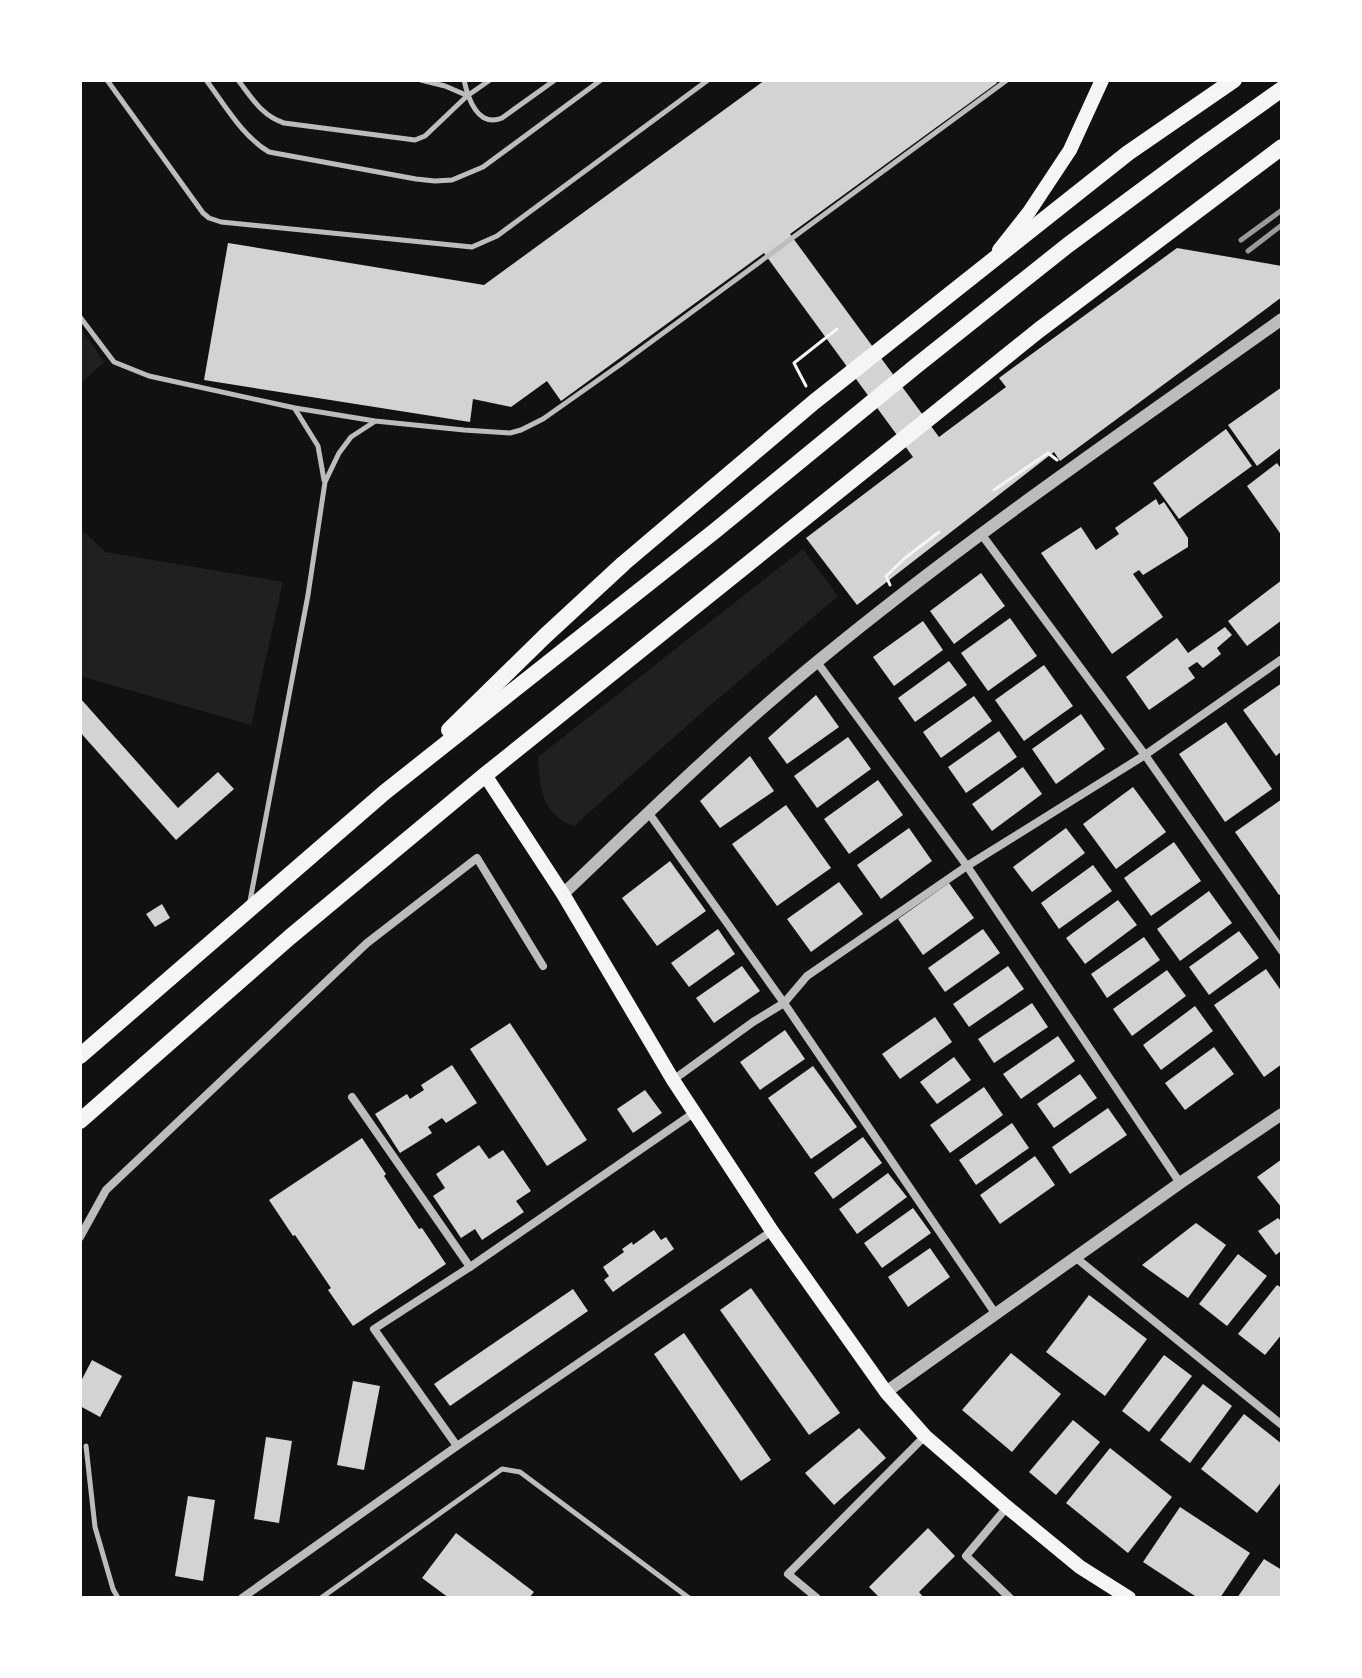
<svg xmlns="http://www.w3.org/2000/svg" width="1362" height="1678" font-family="Commissioner,sans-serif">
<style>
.green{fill:#202020}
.building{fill:#d3d3d3}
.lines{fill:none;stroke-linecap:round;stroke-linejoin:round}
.path{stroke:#f5f5f5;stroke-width:3}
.service{stroke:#bcbcbc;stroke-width:5}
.minor{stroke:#bcbcbc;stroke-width:8}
.tertiary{stroke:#bcbcbc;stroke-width:12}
.secondary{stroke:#f5f5f5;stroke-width:14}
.trunk{stroke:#f5f5f5;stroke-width:16}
.rail{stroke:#9a9a9a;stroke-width:5}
</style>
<rect width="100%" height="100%" fill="#111"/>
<!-- green -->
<g class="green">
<path d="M80,327l24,35 -24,22z"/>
<path d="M80,529l26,23 177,30 -32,143 -171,-49z"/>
<path d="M803,549l35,47 -140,120 -124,110c-32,-11 -35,-39 -36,-69z"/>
</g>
<!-- building -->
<g class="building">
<path d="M765,80h230l2,3 -207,151 149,203 67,-50 -7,-9 178,-130 105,18v31l-222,164 -6,-9 -197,153 -51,-67 107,-81 -149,-204 -203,148 -14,-20 -36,26 -38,-8 -3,23 -266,-42 24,-137 256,42z"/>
<path d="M1282,387v60l-25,19 -29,-41z"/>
<path d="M1226,429l26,37 -73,53 -26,-36z"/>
<path d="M1277,463l5,7v66l-35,-50z"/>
<path d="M1156,499l3,6 5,-3 24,36v9l-45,28 -4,-5 -6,4 30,43 -51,37 -71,-101 40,-26 15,23 23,-16 -4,-6z"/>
<path d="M981,573l24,33 -51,38 -24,-33z"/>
<path d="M1282,580v40l-35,26 -19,-25z"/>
<path d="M1010,618l27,38 -49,35 -27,-38z"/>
<path d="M923,621l20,29 -49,36 -21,-29z"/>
<path d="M1225,627l7,8 -15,13 4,6 -18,14 -6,-6 -9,6 7,10 -46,32 -23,-33 51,-39 11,15z"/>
<path d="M949,661l18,24 -52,37 -17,-24z"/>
<path d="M1044,665l29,41 -49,35 -29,-41z"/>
<path d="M1282,683v68l-6,5 -33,-46z"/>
<path d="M816,695l23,32 -52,37 -19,-26z"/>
<path d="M974,696l18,25 -51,37 -18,-26z"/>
<path d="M80,698l98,110 40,-36 16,17 -58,51 -96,-108z"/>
<path d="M1081,714l24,35 -49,35 -24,-35z"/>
<path d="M1226,722l46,67 -47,33 -46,-68z"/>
<path d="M999,731l18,26 -51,36 -18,-26z"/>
<path d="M848,737l23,32 -54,39 -23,-32z"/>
<path d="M750,756l24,35 -54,37 -20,-27z"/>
<path d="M1023,767l19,27 -50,37 -20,-27z"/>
<path d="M878,780l25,35 -54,39 -25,-35z"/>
<path d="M1133,787l33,45 -50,37 -33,-45z"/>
<path d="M1282,799v94l-3,2 -44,-63z"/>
<path d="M786,805l45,63 -54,38 -45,-62z"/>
<path d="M909,828l23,33 -51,38 -24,-34z"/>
<path d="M1066,828l19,25 -53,39 -19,-25z"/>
<path d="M1174,842l27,39 -50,35 -27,-38z"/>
<path d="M670,861l36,50 -49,35 -35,-48z"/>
<path d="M1093,865l19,26 -53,38 -18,-26z"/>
<path d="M839,882l24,32 -52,38 -24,-33z"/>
<path d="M949,883l25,35 -51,37 -25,-36z"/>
<path d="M1209,891l23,32 -52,38 -23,-32z"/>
<path d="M1118,900l19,25 -52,39 -19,-26z"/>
<path d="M162,904l8,14 -15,9 -9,-13z"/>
<path d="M718,929l17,25 -46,33 -18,-24z"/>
<path d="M983,929l17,24 -55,39 -17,-24z"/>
<path d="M1239,931l20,27 -50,37 -20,-28z"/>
<path d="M1144,937l16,23 -53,38 -16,-24z"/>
<path d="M742,966l18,25 -46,32 -18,-25z"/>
<path d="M1008,966l16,23 -55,38 -16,-23z"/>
<path d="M1266,969l16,23v72l-18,13 -50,-72z"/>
<path d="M1167,970l19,26 -54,40 -19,-27z"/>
<path d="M1032,1003l16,24 -54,36 -16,-24z"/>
<path d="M1195,1006l18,25 -52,39 -18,-25z"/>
<path d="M935,1017l17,25 -52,37 -18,-25z"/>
<path d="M510,1023l77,117 -40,26 -77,-117z"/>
<path d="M785,1030l20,29 -45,31 -20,-28z"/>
<path d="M1058,1036l17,25 -54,38 -18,-25z"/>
<path d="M1214,1047l20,27 -49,36 -20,-27z"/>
<path d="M954,1057l17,23 -34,24 -17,-22z"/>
<path d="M452,1065l25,38 -31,20 -4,-5 -14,9 4,6 -32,20 -25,-39 32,-20 3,5 14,-9 -3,-5z"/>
<path d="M813,1066l44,61 -46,32 -43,-61z"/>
<path d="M1080,1074l17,24 -43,30 -17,-24z"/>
<path d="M984,1087l19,28 -53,38 -20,-28z"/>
<path d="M645,1090l17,23 -29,20 -16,-24z"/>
<path d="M1108,1108l19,27 -57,39 -18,-27z"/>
<path d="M1012,1123l17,25 -53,37 -17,-25z"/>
<path d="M863,1137l19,26 -49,36 -19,-26z"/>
<path d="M362,1138l24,36 -2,2 35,53 3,-1 24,36 -93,62 -25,-36 3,-2 -36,-53 -2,1 -24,-36z"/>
<path d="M479,1145l10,14 14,-9 28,41 -15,10 8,11 -42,28 -7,-11 -14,9 -28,-42 12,-8 -9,-14z"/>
<path d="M1035,1156l20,29 -55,39 -20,-29z"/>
<path d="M1282,1159v49l-25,-31z"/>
<path d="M888,1173l19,24 -50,37 -18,-25z"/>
<path d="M913,1208l18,25 -49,35 -18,-25z"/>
<path d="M1278,1218l4,4v28l-6,5 -18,-24z"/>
<path d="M1196,1223l30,22 -38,53 -46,-33z"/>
<path d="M654,1230l7,10 5,-3 8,12 -61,43 -9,-12 5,-4 -6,-9 21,-15 -2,-3 10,-7 1,3z"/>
<path d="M930,1248l20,29 -42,30 -20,-30z"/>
<path d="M1238,1254l29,22 -40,50 -28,-22z"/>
<path d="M1277,1285l5,3v46l-17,21 -27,-21z"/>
<path d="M751,1288l89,125 -31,22 -89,-125z"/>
<path d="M573,1289l15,22 -138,95 -16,-22z"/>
<path d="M1089,1295l58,44 -42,57 -59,-44z"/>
<path d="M684,1333l87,127 -30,21 -87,-127z"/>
<path d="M1011,1353l50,41 -49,58 -50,-42z"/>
<path d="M1164,1355l28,21 -43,56 -27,-21z"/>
<path d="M92,1360l30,16 -22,41 -20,-11v-23z"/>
<path d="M353,1381l27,5 -16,84 -27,-5z"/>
<path d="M1203,1384l29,22 -42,57 -30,-23z"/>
<path d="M1244,1414l38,30v37l-25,32 -56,-44z"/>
<path d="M1073,1420l27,22 -44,53 -27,-23z"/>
<path d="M859,1428l27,30 -52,47 -29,-32z"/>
<path d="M266,1437l26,4 -13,82 -25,-4z"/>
<path d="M1110,1448l62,49 -44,56 -62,-50z"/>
<path d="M188,1496l27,4 -12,81 -28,-5z"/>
<path d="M1180,1507l70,46 -30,45h-22l-55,-36z"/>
<path d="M928,1528l27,28 -36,36 5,6h-44l-11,-11z"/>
<path d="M456,1533l78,59 -5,6h-80l-27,-20z"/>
<path d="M1264,1559l18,11v28h-45z"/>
</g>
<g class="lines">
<!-- path -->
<g class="path">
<path d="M806,386l-12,-23 43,-34"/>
<path d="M994,490l54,-37 9,7"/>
<path d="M890,585l-4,-9 19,-18 34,-26"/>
</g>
<!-- service -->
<g class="service">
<path d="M107,80l96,133 6,5 12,4 251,25 25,-11 211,-156"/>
<path d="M206,80c19,25 36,56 63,72l147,27 19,2 17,-1 31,-13 118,-87"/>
<path d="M238,80c14,18 24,36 46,43l131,17 10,-4 42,-40 23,-16"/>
<path d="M421,80l24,6 21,9"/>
<path d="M464,80c4,19 14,48 38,38l53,-38"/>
<path d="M80,317l34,45 35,14 146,32 80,13 89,9 46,3 11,-3 22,-11 78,-55 386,-284"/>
<path d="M295,409l23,37 6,34"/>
<path d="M250,901l58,-306 17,-113 14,-29 12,-16 23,-15"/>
<path d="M86,1446l9,81 18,62 5,9"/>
<path d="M321,1598l181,-129 18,3 169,126"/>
</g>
<!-- minor -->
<g class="minor">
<path d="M982,535l163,220 137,196"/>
<path d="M817,662l150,204 213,317"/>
<path d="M648,812l136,191 211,310"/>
<path d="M673,1080l80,-58 31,-19 23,-27 160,-110 178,-111 137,-96"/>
<path d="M352,1097l118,170"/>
<path d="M80,1237l26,-47 261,-247 110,-85 66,108"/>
<path d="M1075,1257l207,168"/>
<path d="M457,1446l-83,-117 96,-62 225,-155"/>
<path d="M1007,1507l-41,49 44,42"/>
<path d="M242,1598l215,-152 315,-215"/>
<path d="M817,1598l-29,-24 137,-138"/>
</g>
<!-- tertiary -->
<g class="tertiary">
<path d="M563,894c83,-79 166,-160 255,-233 148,-122 308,-231 464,-342"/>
<path d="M886,1392l294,-209 102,-69"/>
</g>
<!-- secondary -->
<g class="secondary">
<path d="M999,250l30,-38 41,-62 32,-70"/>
<path d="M485,775l78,119 110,186 99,151 114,161 39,44 82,71 73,60 49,31"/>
</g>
<!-- trunk -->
<g class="trunk">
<path d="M449,730l96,-94 79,-73 190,-161 314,-249 106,-73"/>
<path d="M80,1056l305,-264 331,-262 200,-164 152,-121 131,-97 83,-59"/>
<path d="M80,1121l210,-184 195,-162 554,-445 243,-183"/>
</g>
<!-- rail -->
<g class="rail">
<path d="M1241,240l41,-30"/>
<path d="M1248,251l34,-26"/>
</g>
</g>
<!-- border -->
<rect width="1362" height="1678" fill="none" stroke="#ffffff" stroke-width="164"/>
</svg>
